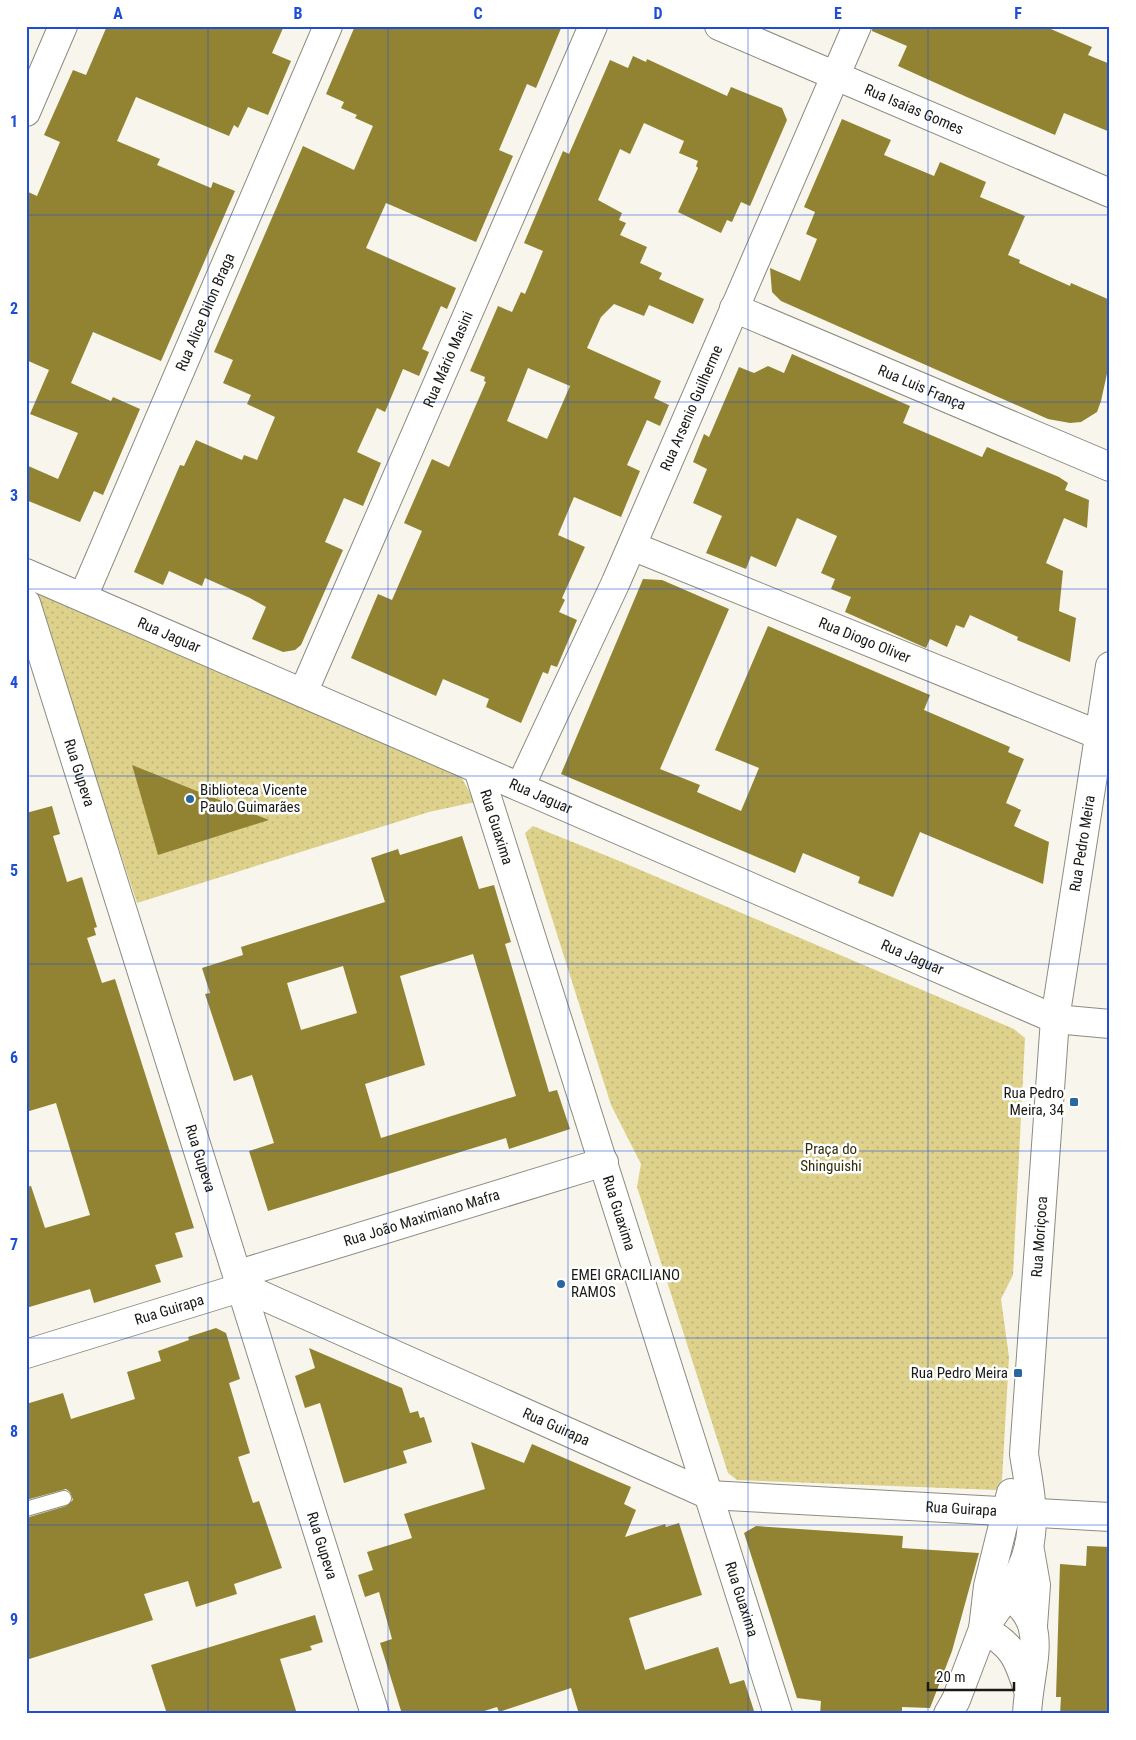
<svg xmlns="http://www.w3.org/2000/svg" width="1136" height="1740" font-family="'Roboto Condensed',sans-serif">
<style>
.park{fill:url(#park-dots)}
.building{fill:#918332;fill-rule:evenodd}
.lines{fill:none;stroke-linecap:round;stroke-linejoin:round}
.service-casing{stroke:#8c8b81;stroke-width:16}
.minor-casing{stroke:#8c8b81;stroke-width:30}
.service{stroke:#fff;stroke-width:14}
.minor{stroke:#fff;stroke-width:28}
.grid{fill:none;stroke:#1d4ed8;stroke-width:1;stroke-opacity:0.55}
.poi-dot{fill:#2b679f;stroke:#fff;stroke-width:2}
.labels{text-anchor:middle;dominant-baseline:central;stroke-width:5;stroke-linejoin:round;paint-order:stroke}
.street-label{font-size:15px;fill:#191915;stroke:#fff}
.poi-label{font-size:15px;fill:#191915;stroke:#fff;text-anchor:start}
.park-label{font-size:15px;fill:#332d08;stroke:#fff}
.neatline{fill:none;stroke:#1d4ed8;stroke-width:2}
.grid-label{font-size:16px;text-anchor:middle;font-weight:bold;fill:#1d4ed8}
</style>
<defs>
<pattern id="park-dots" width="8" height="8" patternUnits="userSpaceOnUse" patternTransform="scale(1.25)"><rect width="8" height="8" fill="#ddd18c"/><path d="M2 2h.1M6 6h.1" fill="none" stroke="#bdb378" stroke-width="1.8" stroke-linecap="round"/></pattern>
</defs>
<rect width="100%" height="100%" fill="#f8f6ec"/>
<!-- park -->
<g class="park">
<path d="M33,589l426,184 16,29 -46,10 -292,91z"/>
<path d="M533,826l84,34 397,169 11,9 -12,237 -12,24 8,58 -7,123 -6,10 -259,-10 -9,-7 -91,-286 4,-23 -30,-59 -86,-272z"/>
</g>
<!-- building -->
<g class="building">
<path d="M107,26h177l-12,27 19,8 -23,54 -20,-8 -10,21 -4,-3 -5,11 -93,-39 -19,44 43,18 -3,6 54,23 2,-6 22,9 -74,170 -68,-29 -22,51 40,18 2,-4 27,12 -37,86 -9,-4 -14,31 -54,-22v-35l32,14 20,-46 -48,-19 19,-44 -23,-10v-169l11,5 23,-54 -16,-7 29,-65 13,5z"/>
<path d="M355,26h207l-26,62 -9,-4 -28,66 14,6 -37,86 -90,-39 -20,45 90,40 -9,21 -6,-3 -19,43 7,3 -10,24 -16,-7 -18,43 -8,-4 -20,44 24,11 -18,43 -19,-8 -19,44 18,8 -42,95 -6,5 -12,2 -31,-13 14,-32 -16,-9 -45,-20 -3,8 -33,-15 -6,14 -29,-13 46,-107 4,1 12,-26 46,20 2,-5 13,5 18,-43 -28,-13 4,-9 -28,-12 10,-23 -19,-8 89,-206 51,24 19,-44 -18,-8 2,-3 -16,-7 3,-6 -18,-8z"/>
<path d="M872,26h172l48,21 -4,8 22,9v68l-46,-19 -9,22 -86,-37 -71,-32 9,-20 -35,-15z"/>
<path d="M633,56l13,6 1,-3 80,37 4,-9 51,21 5,12 -37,86 -9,-4 -9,20 -5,-2 -6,13 -43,-21 20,-44 -2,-2 2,-5 -19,-8 5,-12 -40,-18 -14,31 -10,-5 -22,51 24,13 -3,7 7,3 -6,12 27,12 -7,16 22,10 -3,6 45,20 -11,25 -44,-19 -5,11 -30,-12 -13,13 -14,31 74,33 -7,17 15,7 -9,21 -13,-6 -20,45 13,6 -19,46 -47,-20 -16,38 27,12 -23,51 3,2 -6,12 18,8 -20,47 -6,-2 -3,9 -5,-2 -22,51 -35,-16 3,-8 -46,-20 -7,17 -85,-38 27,-64 14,6 30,-69 -18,-8 28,-64 17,8 37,-85 -2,-1 1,-4 -15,-6 28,-65 14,6 9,-20 4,2 18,-43 -19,-8 39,-92 6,3 41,-94 18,8zM528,368l42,18 -23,53 -40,-18z"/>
<path d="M842,119l49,21 -7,15 50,21 6,-14 46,20 -6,15 45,19 -17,39 12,5 -1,3 51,23 1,-3 39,17v60l-9,41 -4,11 -16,10 -11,1 -22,-4 -267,-118 -9,-9 -2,-24 30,13 17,-42 -11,-5 9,-22 -11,-5z"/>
<path d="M792,354l118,52 -7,17 79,34 5,-10 72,30 9,6 -3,7 24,10 -2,28 -23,-10 -18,45 17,8 -4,40 17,7 -6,44 -53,-22 1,-3 -48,-22 -6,13 -8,-3 -9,22 -17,-8 -4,9 -81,-36 6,-15 -20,-8 4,-10 -14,-6 16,-37 -40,-18 -21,49 -25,-11 -5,13 -40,-16 16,-37 -29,-13 14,-34 -14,-7 11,-28 5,3 30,-70 15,6 14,-7 16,7z"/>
<path d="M643,579l19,1 67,29 -69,160 40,16 -3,7 44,19 18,-43 -44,-18 53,-124 162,69 -6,15 86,37 -2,5 16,7 -18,44 15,7 -7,16 35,16 -6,42 -123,-52 -27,65 -35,-14 2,-6 -57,-24 -8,20 -234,-99z"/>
<path d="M132,765l137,55 -111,35z"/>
<path d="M52,806l8,28 -7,2 14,46 15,-5 15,50 -3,1 2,7 -9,3 15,45 13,-4 79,249 -19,5 8,24 -28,8 6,17 -67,21 -4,-14 -64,19v-121l5,-1 14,42 45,-13 -34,-112 -30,9v-299z"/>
<path d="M462,836l17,53 15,-4 17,57 -6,2 44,148 8,-2 13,39 -61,20 -3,-11 -238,73 -19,-60 25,-8 -22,-68 -18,6 -29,-87 5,-1 -8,-25 41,-13 -2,-8 144,-45 -14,-44 27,-9 2,6zM473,954l43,142 -135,42 -16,-54 60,-19 -25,-89zM343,966l14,47 -56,17 -14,-47z"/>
<path d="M216,1328l10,5 14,46 -11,4 21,70 -12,4 15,46 6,-2 23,67 -48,16 3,10 -41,13 -8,-26 -44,13 9,26 -127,40v-142l40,-12 7,-6 -3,-8 -4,-3 -40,11v-96l37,-11 8,26 64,-20 -8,-27 34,-11 -3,-10 31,-11 -1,-3z"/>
<path d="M309,1348l93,40 8,25 8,-2 2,7 4,-1 8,25 -29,9 4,12 -63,20 -24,-80 -15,5 -10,-32 20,-8z"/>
<path d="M471,1442l53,21 8,-19 99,43 -7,17 12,6 -11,27 40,-13 1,3 13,-4 23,72 -73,23 16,52 73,-23 12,37 14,-4 11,34h-176l-8,-26 -72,24 -2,-5 -22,7h-73l-22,-71 12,-4 -13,-47 -14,5 -7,-22 15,-5 -6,-18 45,-14 -8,-24 81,-25z"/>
<path d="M756,1526l147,10 -1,12 77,5 -27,98 -22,57 -28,-1v7h-82l1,-13 -24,-3 -53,-165z"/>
<path d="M1087,1546l23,1v167h-50l1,-17h-5l4,-133 26,2z"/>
<path d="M315,1615l8,27 -13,4 2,4 -32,9 17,55h-130l-16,-49z"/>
</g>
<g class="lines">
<defs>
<path id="service" d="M26,1509l38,-11"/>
<g id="minor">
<path id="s1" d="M719,26l391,167"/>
<path d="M26,112l37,-86"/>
<path id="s2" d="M734,308l376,159"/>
<path id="s3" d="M632,546l467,189"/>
<path id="s4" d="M26,573l1029,446 55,5"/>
<path id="s5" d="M83,597l245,-571"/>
<path id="s6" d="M26,603l349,1111"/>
<path id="s7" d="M303,693l290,-667"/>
<path id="s8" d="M478,769l300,945"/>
<path id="s9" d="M520,787l96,-205 241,-556"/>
<path id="s10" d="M239,1274l365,-112"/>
<path id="s11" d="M26,1354l217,-67 466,208 401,22"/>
<path d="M1029,1545l7,40 -3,41"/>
<path d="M992,1588c65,26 37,74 35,126"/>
<path id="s12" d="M983,1629c20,-27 45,-61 48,-95 3,-27 -3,-54 -7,-80l31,-435 55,-353"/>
<path d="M983,1629c30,16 35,29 45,61"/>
<path d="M948,1714l8,-14 27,-71 5,-43 23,-93"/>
</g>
</defs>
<!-- service casing -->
<use href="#service" class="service-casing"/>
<!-- minor casing -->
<use href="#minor" class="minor-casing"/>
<!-- service -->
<use href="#service" class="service"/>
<!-- minor -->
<use href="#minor" class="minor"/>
</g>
<!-- grid -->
<path class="grid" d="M208,26v1688M388,26v1688M568,26v1688M748,26v1688M928,26v1688M26,215h1084M26,402h1084M26,589h1084M26,776h1084M26,964h1084M26,1151h1084M26,1338h1084M26,1525h1084"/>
<!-- markers -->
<g class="poi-dot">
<circle cx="190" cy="799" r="5"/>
<rect x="1069" y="1097" width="10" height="10" rx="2.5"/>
<circle cx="561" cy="1284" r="5"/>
<rect x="1013" y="1368" width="10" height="10" rx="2.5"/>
</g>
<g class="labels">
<!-- street labels -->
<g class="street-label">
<text stroke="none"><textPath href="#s1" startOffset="212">Rua Isaias Gomes</textPath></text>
<text stroke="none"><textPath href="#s5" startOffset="310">Rua Alice Dilon Braga</textPath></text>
<text stroke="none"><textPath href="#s7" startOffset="364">Rua Mário Masini</textPath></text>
<text stroke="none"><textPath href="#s2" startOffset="204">Rua Luis França</textPath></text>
<text stroke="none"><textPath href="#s9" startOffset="416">Rua Arsenio Guilherme</textPath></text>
<text stroke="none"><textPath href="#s4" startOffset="156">Rua Jaguar</textPath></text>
<text stroke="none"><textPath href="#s3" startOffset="251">Rua Diogo Oliver</textPath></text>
<text stroke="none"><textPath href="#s6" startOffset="178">Rua Gupeva</textPath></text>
<text stroke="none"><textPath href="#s4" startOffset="561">Rua Jaguar</textPath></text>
<text stroke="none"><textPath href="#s8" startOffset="61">Rua Guaxima</textPath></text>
<text stroke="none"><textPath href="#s12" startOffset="802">Rua Pedro Meira</textPath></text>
<text stroke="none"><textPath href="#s4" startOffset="966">Rua Jaguar</textPath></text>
<text stroke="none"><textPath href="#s6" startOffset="582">Rua Gupeva</textPath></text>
<text stroke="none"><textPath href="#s8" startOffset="466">Rua Guaxima</textPath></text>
<text stroke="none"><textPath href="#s10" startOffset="191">Rua João Maximiano Mafra</textPath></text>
<text stroke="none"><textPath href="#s12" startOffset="406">Rua Moriçoca</textPath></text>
<text stroke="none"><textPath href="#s11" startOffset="150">Rua Guirapa</textPath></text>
<text stroke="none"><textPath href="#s11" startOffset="570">Rua Guirapa</textPath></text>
<text stroke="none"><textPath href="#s11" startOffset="990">Rua Guirapa</textPath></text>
<text stroke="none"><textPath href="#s6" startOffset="988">Rua Gupeva</textPath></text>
<text stroke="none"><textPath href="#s8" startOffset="871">Rua Guaxima</textPath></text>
</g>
<!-- poi labels -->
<g class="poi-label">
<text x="200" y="790">Biblioteca Vicente<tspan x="200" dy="17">Paulo Guimarães</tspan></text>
<text x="1064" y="1093" text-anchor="end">Rua Pedro<tspan x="1064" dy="17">Meira, 34</tspan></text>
<text x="571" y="1275">EMEI GRACILIANO<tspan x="571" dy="17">RAMOS</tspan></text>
<text x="1008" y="1373" text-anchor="end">Rua Pedro Meira</text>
</g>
<!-- park labels -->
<g class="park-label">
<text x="831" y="1149">Praça do<tspan x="831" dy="17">Shinguishi</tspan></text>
</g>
</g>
<!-- border -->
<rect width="1136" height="1740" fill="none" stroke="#ffffff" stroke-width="55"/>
<!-- scale -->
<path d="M928 1682v8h86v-8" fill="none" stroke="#191915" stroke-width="2.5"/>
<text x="936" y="1682" font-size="15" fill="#191915" stroke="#ffffff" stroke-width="4" paint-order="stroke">20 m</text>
<rect x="28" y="28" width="1080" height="1684" class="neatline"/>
<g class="grid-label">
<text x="118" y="19">A</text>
<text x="298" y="19">B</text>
<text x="478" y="19">C</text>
<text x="658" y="19">D</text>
<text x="838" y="19">E</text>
<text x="1018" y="19">F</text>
<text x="14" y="127">1</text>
<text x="14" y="314">2</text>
<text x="14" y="501">3</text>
<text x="14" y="688">4</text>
<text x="14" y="876">5</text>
<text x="14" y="1063">6</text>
<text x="14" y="1250">7</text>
<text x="14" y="1437">8</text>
<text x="14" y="1625">9</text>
</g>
</svg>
